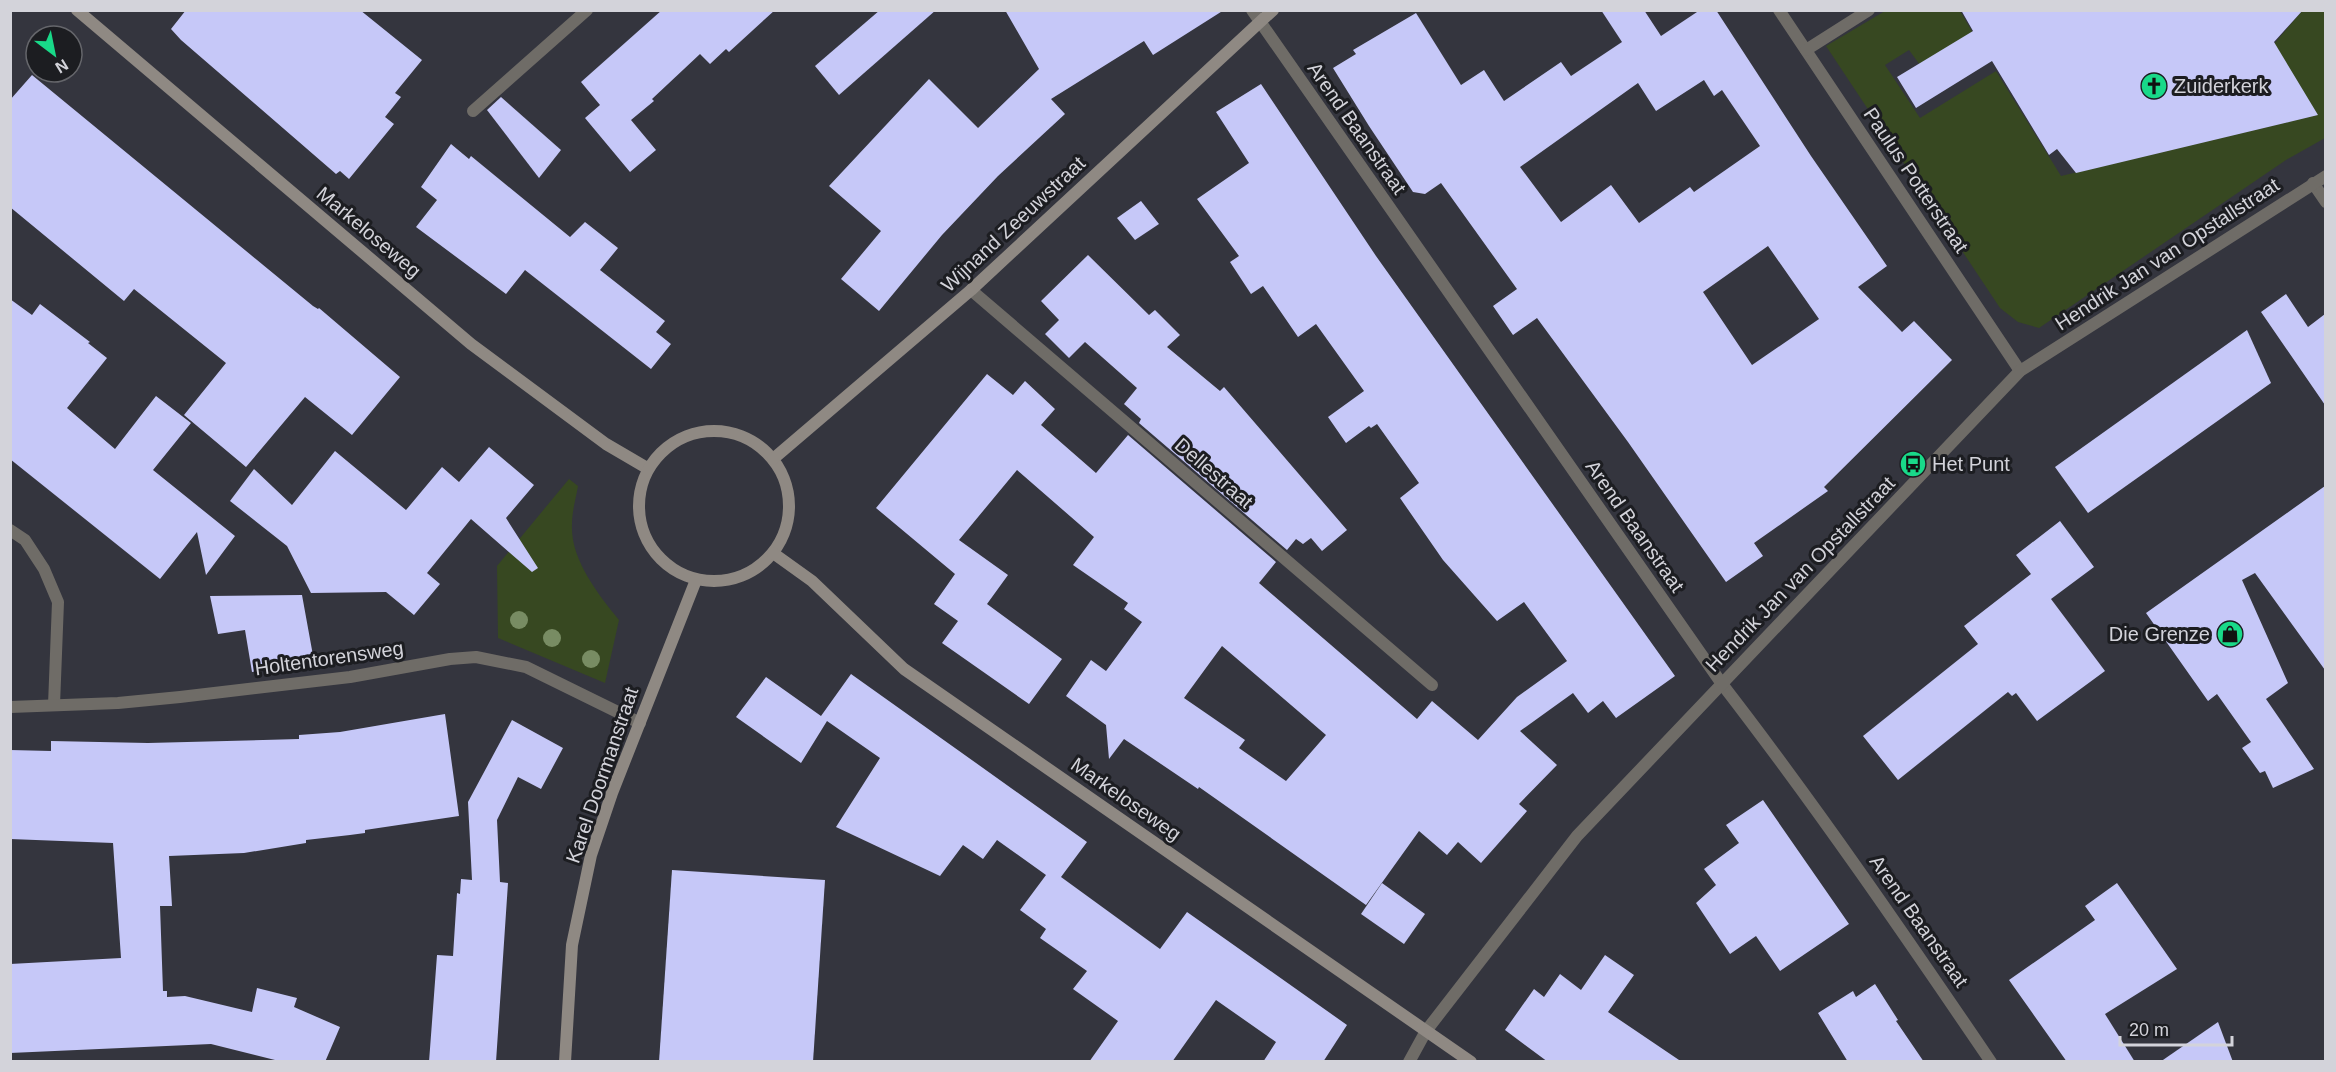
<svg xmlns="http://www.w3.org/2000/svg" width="2336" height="1072" font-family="Arial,sans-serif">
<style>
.green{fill:#374821}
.building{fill:#c6c8f8;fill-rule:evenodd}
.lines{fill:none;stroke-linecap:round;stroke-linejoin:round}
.street{stroke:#6f6c67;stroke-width:12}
.secondary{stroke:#8f8983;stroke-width:12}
.tree{fill:#788c63}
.labels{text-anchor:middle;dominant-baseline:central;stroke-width:6;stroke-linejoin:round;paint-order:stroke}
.poi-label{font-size:20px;fill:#d3d3da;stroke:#1c1d21;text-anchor:start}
.street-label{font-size:20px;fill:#d3d3da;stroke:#1c1d21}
</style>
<rect width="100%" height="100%" fill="#34353e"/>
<!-- green -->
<g class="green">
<path d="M1885,11h75l13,22 -53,32 -11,-15 -24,15 35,53 76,-47 65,105 256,-61 -43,-71 28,-33h23v127l-39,22 -247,168 -21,-6 -18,-14 -174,-262z"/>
<path d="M569,479l9,7c-2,12 -6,25 -6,38 -2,35 26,70 47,96l-14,63 -107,-45 -1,-72z"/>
</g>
<!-- building -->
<g class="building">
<path d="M186,10h174l62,50 -27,33 6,4 -16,20 9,7 -45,55 -9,-8 -4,3 -155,-134 -10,-11z"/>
<path d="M662,10h113l-46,42 -3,-3 -16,15 -10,-10 -48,45 2,2 -23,19 25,30 -26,22 -45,-54 15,-13 -19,-23z"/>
<path d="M880,10h56l-97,85 -24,-29z"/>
<path d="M1005,10h219l-71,45 -9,-14 -93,58 14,15 -67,62 -56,59 -63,76 -38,-32 40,-48 -52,-45 100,-107 49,49 61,-59z"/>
<path d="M1601,10h43l17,26 39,-26h16l95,146 76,110 -29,21 44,45 12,-11 38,39 -128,127 4,4 -74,52 9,13 -37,26 -98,-140 -91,-124 -24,17 -20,-29 24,-17 -76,-106 -16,11 -12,-2 -44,-66 -36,-58 23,-14 -3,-4 63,-37 45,72 23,-15 20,31 57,-39 10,14 51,-34zM1704,80l10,16 8,-6 38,56 -66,46 -4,-5 -51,36 -28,-38 -50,37 -41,-55 118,-84 18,28zM1768,246l51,73 -67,46 -49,-73z"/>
<path d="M1961,10h342l-29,32 44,73 -242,58 -19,-24 -8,6 -57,-94 -76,47 -19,-31 76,-46z"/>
<path d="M32,75l281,231 5,3 1,-1 81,69 -48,58 -47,-38 -59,70 -62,-52 42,-52 -92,-74 -10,12 -114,-94v-107z"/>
<path d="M1261,84l115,172 299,420 -59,42 -13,-17 -15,12 -15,-20 -53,38 37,34 -38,39 8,7 -46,52 -23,-21 -11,13 -28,-24 -53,74 -167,-118 -1,2 -74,-50 -15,20 -3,-34 -40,-29 25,-36 15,11 36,-49 -18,-13 4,-6 -55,-38 21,-28 -77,-67 -58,70 49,35 -21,29 75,55 -33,45 -87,-61 16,-22 -24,-17 21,-30 -79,-66 111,-134 26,21 12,-14 30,28 -14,16 55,48 32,-38 148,127 -17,21 158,136 15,-18 46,39 39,-43 50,-36 -43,-59 -27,19 -54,-61 -43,-62 19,-15 -42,-59 -6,4 -2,-2 -23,17 -18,-26 36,-26 -48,-67 -18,13 -35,-51 -12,8 -21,-32 9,-6 -42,-57 52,-36 -33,-51zM1222,646l104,89 -40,46 -47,-33 6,-8 -61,-42z"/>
<path d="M501,97l60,53 -22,28 -52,-68z"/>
<path d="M451,144l18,15 2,-3 99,81 15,-15 33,26 -18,22 65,51 -9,11 15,12 -20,25 -126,-99 -19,24 -90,-67 21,-27 -16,-13z"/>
<path d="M1141,201l18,23 -24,16 -18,-22z"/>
<path d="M1088,255l61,60 6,-5 25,25 -13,12 53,44 4,-4 123,143 -25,21 -11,-13 -8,6 -7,-5 -9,11 -148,-127 2,-4 -17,-15 13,-16 -52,-46 -16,16 -24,-24 14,-14 -18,-19z"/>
<path d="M2286,294l22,33 17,-13v91l-64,-93z"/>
<path d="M10,299l22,16 8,-11 50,38 -2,1 19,15 -40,50 48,41 41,-53 35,27 -38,47 82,66 -29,39 -9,-43 -37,47 -150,-120z"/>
<path d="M2247,330l24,53 -183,130 -33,-46z"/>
<path d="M489,447l45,38 -28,33 32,50 -6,4 -61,-53 -44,54 13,11 -26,31 -28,-23 -75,1 -24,-47 -57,-45 24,-32 38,36 43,-54 71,59 36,-43 17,15z"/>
<path d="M2325,486v184l-70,-97 -13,7 46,103 -22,16 48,70 -41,19 -8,-17 -5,2 -18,-25 9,-6 -34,-48 -9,7 -62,-88z"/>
<path d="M2060,521l34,46 -43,32 54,72 -68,50 -21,-28 -4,3 -4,-4 -110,88 -35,-44 115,-92 -14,-18 67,-52 -15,-19z"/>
<path d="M302,595l12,66 -62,11 -7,-42 -27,4 -8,-38z"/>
<path d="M851,674l236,168 -26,35 99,72 27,-37 160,113 -24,37h-60l13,-20 -60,-42 -44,62h-83l29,-41 -45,-32 14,-18 -47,-33 6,-9 -26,-19 26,-35 -49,-35 -14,19 -20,-14 -23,31 -104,-49 44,-69 -53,-37 -26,42 -65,-46 30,-40 55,39z"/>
<path d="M445,714l14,102 -94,14v3l-15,2 -44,5v3l-62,10 -75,3 3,50h-12l3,85h4v6l18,-1 67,16 5,-24 40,10 -3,9 46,20 -15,35h-42l-72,-18 -201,9v-89l111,-6 -8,-115 -103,-4v-89l41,1v-10l97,2 151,-4v-4l41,-3z"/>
<path d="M512,720l51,28 -22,41 -23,-12 -21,43 3,62 8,1 -12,179h-67l8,-107 16,1 4,-63 3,1 1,-15 11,1 -4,-78z"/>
<path d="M1763,800l86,124 -69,47 -24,-35 -26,18 -34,-51 20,-18 -12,-16 35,-26 -13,-18z"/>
<path d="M672,870l153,10 -12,182h-154z"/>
<path d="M1382,883l43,31 -21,30 -43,-30z"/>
<path d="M2117,883l60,86 -72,45 30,48h-68l-58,-82 86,-60 -10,-14z"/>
<path d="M1605,955l29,20 -26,37 74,50h-134l-43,-32 29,-41 10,8 16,-23 21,16z"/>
<path d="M1875,984l23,36 -2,1 28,41h-76l-30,-49 35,-22 3,6z"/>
<path d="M2218,1022l15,40h-73z"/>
</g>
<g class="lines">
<!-- street -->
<g class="street">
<path d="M1252,10l470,674c95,123 182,250 269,378"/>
<path d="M1779,10l241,361"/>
<path d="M1806,50l63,-40"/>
<path d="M473,111l114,-101"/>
<path d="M2313,183l13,19"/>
<path d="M971,290l461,395"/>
<path d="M10,530l15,10 19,29 14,33 -4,103"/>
<path d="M10,707l108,-4 62,-6 170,-20 100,-18 26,-2 50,10 114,56"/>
<path d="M1409,1062l17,-31 151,-195 443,-465 306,-195"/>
</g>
<!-- secondary -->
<g class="secondary">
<path d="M77,10l394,334 135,100 41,24"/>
<circle cx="714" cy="506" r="75"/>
<path d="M773,459l198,-169 302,-280"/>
<path d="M773,553l39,28 92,88 567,393"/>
<path d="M565,1062l7,-117 19,-90 21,-62 84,-213"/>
</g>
</g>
<!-- trees -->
<g class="tree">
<circle cx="519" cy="620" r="9"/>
<circle cx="552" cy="638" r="9"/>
<circle cx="591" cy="659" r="9"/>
</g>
<!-- icons -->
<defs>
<symbol id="church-disc" viewBox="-11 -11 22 22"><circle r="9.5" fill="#19d989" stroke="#1c1d21"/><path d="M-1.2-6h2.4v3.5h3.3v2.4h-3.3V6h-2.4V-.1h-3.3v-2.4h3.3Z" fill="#111"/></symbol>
<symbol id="bus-disc" viewBox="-11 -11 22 22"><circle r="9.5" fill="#19d989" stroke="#1c1d21"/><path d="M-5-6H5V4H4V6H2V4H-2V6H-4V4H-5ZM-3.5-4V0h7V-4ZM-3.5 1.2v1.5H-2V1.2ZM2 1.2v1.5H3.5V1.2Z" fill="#111"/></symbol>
<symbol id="shop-disc" viewBox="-11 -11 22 22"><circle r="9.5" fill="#19d989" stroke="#1c1d21"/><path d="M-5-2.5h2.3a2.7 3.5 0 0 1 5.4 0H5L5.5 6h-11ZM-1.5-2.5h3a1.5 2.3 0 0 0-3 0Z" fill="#111"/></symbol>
</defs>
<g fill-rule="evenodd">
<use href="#church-disc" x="2139" y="71" width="30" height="30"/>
<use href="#bus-disc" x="1898" y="449" width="30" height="30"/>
<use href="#shop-disc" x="2215" y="619" width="30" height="30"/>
</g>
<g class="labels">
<!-- poi labels -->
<g class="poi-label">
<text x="2174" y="86">Zuiderkerk</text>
<text x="1932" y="464">Het Punt</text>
<text x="2210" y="634" text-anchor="end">Die Grenze</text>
</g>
<!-- street labels -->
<g class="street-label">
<text transform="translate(1357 128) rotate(55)">Arend Baanstraat</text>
<text transform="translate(1916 180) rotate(56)">Paulus Potterstraat</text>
<text transform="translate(1013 224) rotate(-43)">Wijnand Zeeuwstraat</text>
<text transform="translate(369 232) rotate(40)">Markeloseweg</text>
<text transform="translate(2167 254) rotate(-33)">Hendrik Jan van Opstallstraat</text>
<text transform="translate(1214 473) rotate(41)">Dellestraat</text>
<text transform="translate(1635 526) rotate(55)">Arend Baanstraat</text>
<text transform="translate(1800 574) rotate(-46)">Hendrik Jan van Opstallstraat</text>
<text transform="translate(329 658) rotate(-8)">Holtentorensweg</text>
<text transform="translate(602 775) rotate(-71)">Karel Doormanstraat</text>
<text transform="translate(1126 799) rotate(35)">Markeloseweg</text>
<text transform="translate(1919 921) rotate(55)">Arend Baanstraat</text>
</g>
</g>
<!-- border -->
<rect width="2336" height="1072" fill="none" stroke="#d3d3da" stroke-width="24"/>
<!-- north arrow -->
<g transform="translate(54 54) rotate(148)"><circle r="28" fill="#1c1d21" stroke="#65666b" stroke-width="1.5"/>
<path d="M0-4.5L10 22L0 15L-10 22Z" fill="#19d989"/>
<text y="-9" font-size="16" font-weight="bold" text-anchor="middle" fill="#d3d3da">N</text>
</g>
<!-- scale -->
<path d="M2120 1036v9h112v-9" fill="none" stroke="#d3d3da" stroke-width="3"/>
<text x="2129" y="1036" font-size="18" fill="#d3d3da" stroke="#1c1d21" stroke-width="4.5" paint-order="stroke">20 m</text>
</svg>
